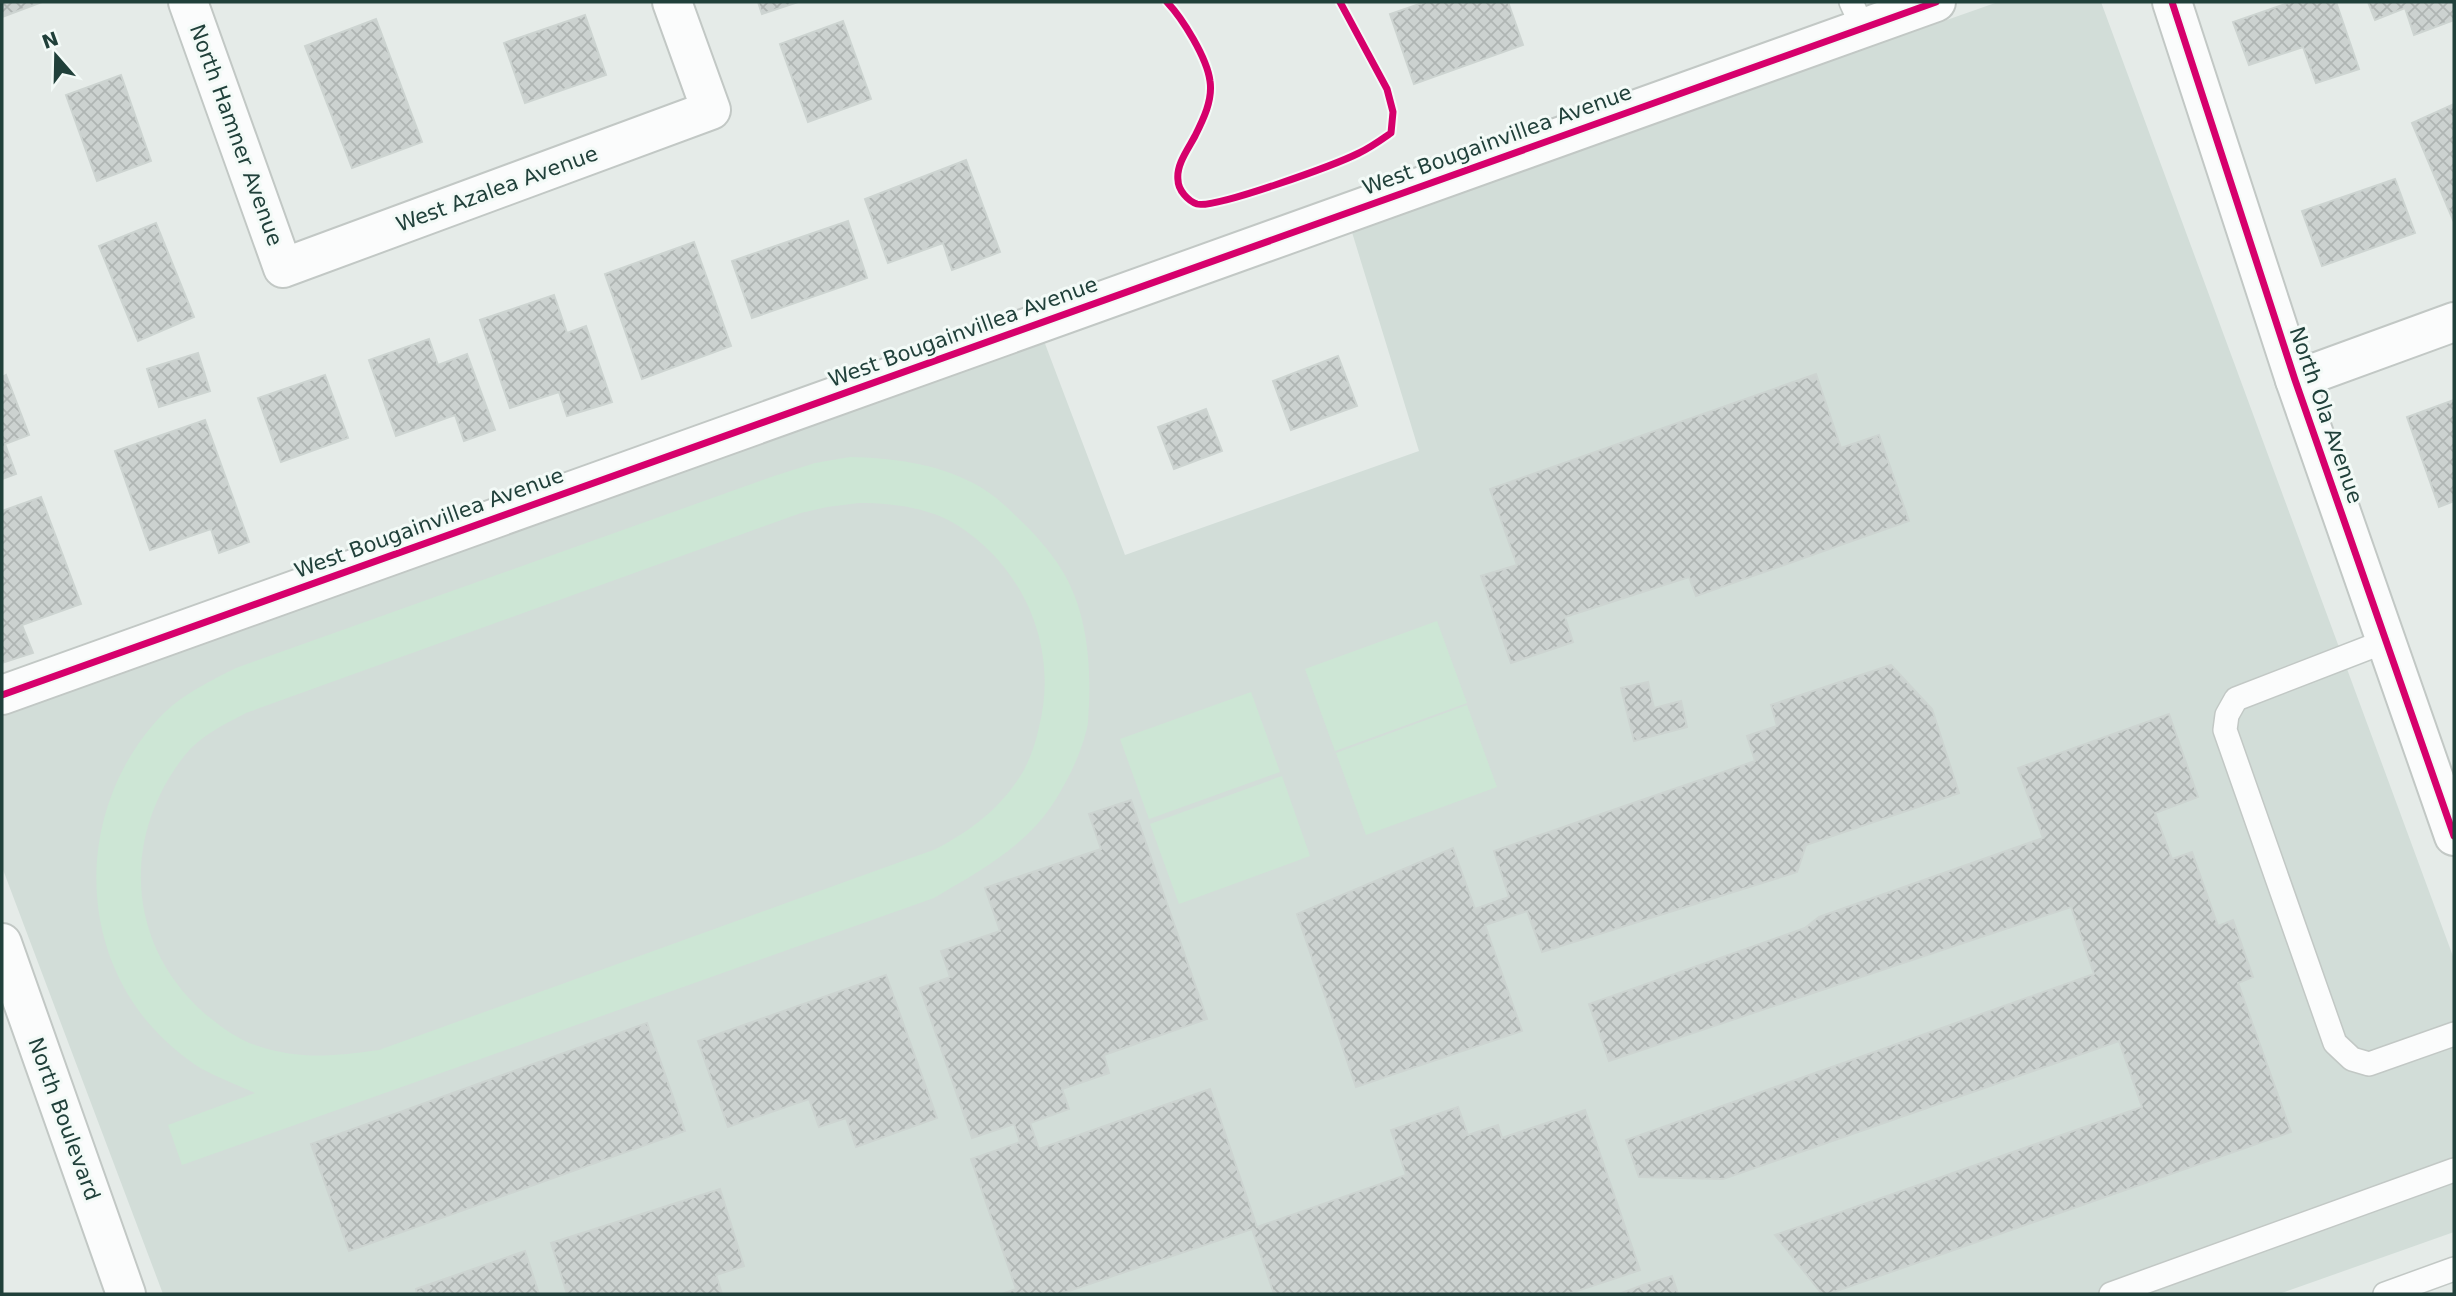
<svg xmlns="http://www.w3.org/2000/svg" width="2456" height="1296" font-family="'DejaVu Sans',sans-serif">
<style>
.built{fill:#d2ddd8}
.pitch{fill:#cde6d5;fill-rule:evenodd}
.building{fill:url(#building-cross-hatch);stroke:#cdd4d1;stroke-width:2}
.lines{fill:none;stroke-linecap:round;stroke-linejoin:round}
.service-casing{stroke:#c2c8c5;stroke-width:26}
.minor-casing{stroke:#c2c8c5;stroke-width:42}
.tertiary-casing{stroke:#c2c8c5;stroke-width:42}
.service{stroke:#fbfcfc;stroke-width:23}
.minor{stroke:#fbfcfc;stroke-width:38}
.tertiary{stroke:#fbfcfc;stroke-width:38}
.cycleway-casing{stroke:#f3faf7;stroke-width:11}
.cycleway{stroke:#d6006c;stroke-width:7}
.labels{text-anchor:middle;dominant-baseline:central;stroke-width:6;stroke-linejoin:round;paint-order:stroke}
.street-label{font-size:21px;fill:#20403a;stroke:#f3faf7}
</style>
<defs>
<pattern id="building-cross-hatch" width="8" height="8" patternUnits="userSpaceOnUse" patternTransform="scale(1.75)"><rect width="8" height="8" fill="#ccd2d0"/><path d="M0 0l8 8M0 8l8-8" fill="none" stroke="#afb5b3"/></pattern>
</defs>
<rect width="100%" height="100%" fill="#e5ebe8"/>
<!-- built -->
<path class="built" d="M1998,2h103l353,957v273l-175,62h-2116l-161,-427v-153l1042,-373 81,214 294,-104 -68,-222z"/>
<!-- pitch -->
<g class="pitch">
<path d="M850,457c42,1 85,6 123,26 18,9 33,23 46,36 15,14 30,31 41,48 26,40 31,92 29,138 -1,9 0,18 -3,27 -6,23 -17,46 -30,67 -29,47 -76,72 -122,99l-752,267 -14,-40 87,-32c-17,-8 -36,-15 -53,-24 -20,-12 -41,-31 -56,-49 -74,-91 -63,-225 18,-307 21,-20 46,-32 72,-45l538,-192 41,-13zM859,503c32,0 69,4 98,22 68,43 102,124 82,202 -4,19 -11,39 -22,54 -21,31 -49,51 -81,68l-557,201c-44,6 -79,10 -121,-4 -20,-6 -38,-20 -54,-33 -78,-69 -83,-177 -19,-258 15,-19 40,-31 61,-42l555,-200 26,-6z"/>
<path d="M1437,621l30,82 -132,48 -30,-82z"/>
<path d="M1251,692l29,80 -131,47 -29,-80z"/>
<path d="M1467,705l30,82 -131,48 -30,-82z"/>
<path d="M1282,776l28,80 -131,48 -29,-80z"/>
</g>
<!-- building -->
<g class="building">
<path d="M2,2h40l-40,15z"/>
<path d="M758,2h40l-36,12z"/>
<path d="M1425,2h83l15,43 -109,39 -24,-70z"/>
<path d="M2291,2h45l23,67 -43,14 -13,-36 -54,18 -16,-43z"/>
<path d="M2368,2h86v18l-40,15 -9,-27 -30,12z"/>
<path d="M585,15l21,60 -81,28 -21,-60z"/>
<path d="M376,19l46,123 -70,26 -47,-122z"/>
<path d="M843,21l28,78 -63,23 -28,-78z"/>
<path d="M121,75l30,86 -54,20 -31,-86z"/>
<path d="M2454,104v115l-1,1 -41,-97z"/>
<path d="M966,160l34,92 -48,18 -9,-27 -55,20 -23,-64z"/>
<path d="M2395,179l20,54 -93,33 -20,-55z"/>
<path d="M848,221l19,57 -115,40 -20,-57z"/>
<path d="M156,223l38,94 -56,24 -39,-95z"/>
<path d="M694,242l37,104 -89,33 -37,-105z"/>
<path d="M554,295l13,38 19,-7 26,76 -45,14 -8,-24 -49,16 -30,-88z"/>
<path d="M429,339l9,26 29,-11 28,76 -31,11 -9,-26 -59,21 -27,-76z"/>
<path d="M198,353l12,38 -51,16 -12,-38z"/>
<path d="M1338,356l19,50 -66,24 -18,-49z"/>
<path d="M1816,374l25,74 38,-13 30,86 -213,75 -7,-19 -124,40 8,25 -62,21 -30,-87 36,-11 -27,-76z"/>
<path d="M6,375l23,60 -24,9 11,30 -14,5v-102z"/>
<path d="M325,375l23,63 -67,24 -23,-64z"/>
<path d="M2454,400v101l-15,6 -32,-90z"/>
<path d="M1206,409l16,42 -48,18 -16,-42z"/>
<path d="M205,420l44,122 -30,11 -8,-24 -61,21 -35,-99z"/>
<path d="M41,497l40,107 -59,21 11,28 -31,10v-152z"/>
<path d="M1891,665l41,44 27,84 -153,52 -9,27 -255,80 -15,-41 -42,14 37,106 -166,56 -59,-173 156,-66 22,61 34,-12 -15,-46 261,-90 -8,-25 30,-10 -6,-21z"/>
<path d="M1648,682l6,26 27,-7 6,26 -53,14 -13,-53z"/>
<path d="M2169,714l29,83 -43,16 17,46 20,-7 26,74 15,-6 20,57 -15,6 53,149 -463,162h-6l-47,-59 367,-128 -23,-66 -396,138 -84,-2 -13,-37 468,-166 -23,-67 -462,154 -20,-57 216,-76 14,-11 224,-79 -25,-70z"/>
<path d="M1131,800l76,219 -103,36 5,18 -47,16 7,20 -39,14 9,26 171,-60 47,138 149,-52 -15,-45 67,-23 10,28 30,-10 4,13 83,-28 55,160 -72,24h-294l-22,-65 -192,65h-58l14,-5 -45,-130 49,-17 -6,-18 -42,14 -52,-150 30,-11 -9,-26 59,-20 -15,-43 116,-39 -12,-35z"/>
<path d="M886,975l51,143 -81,29 -10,-29 -27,9 -10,-28 -81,28 -30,-86z"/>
<path d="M647,1023l38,108 -336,120 -38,-107z"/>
<path d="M720,1189l24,77 -28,9 6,19h-155l-16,-51z"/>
<path d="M525,1251l14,43h-122l-1,-5z"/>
<path d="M1672,1276l6,18h-59l24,-9z"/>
</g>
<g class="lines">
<defs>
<g id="service">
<path d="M1851,2l12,26"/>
<path d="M2386,641l-150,58 -9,16 -2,15 110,313 17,16 17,5 85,-30"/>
<path d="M2111,1294l343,-124"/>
<path d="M2385,1294l69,-25"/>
</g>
<g id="minor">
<path d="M188,2l95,266 428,-158 -39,-108"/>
<path d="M2172,2l123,378 159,456"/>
<path d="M2295,380l159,-58"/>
</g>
<g id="tertiary">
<path d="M2,695l1934,-693"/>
<path d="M2,943l124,351"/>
</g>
</defs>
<!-- service casing -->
<use href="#service" class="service-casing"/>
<!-- minor casing -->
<use href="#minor" class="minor-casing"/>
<!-- tertiary casing -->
<use href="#tertiary" class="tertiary-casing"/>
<!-- service -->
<use href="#service" class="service"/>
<!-- minor -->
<use href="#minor" class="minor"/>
<!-- tertiary -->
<use href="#tertiary" class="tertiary"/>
<defs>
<g id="cycleway">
<path d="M1167,2c16,17 40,56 43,79 3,19 -7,39 -15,55 -7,13 -19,29 -17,44 0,10 10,21 19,24 18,5 140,-40 162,-51 11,-5 22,-13 32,-20l2,-21 -6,-23 -47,-87"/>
<path d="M2172,2l123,378 159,456"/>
<path d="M2,695l1934,-693"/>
</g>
</defs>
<!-- cycleway casing -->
<use href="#cycleway" class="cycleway-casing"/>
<!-- cycleway -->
<use href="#cycleway" class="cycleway"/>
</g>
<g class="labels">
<!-- street labels -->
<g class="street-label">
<text transform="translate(236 135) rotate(70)">North Hamner Avenue</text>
<text transform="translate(1497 140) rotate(-20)">West Bougainvillea Avenue</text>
<text transform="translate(497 189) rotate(-20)">West Azalea Avenue</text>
<text transform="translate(963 332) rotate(-20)">West Bougainvillea Avenue</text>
<text transform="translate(2326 415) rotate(71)">North Ola Avenue</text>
<text transform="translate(429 523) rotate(-20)">West Bougainvillea Avenue</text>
<text transform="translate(64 1119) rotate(70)">North Boulevard</text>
</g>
</g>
<!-- border -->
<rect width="2456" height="1296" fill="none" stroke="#20403a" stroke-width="7"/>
<!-- north arrow -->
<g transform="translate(56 56) rotate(340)" stroke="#f3faf7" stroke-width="5" paint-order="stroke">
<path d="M0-5L12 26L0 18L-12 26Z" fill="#20403a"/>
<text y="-10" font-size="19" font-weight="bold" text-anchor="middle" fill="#20403a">N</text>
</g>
</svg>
